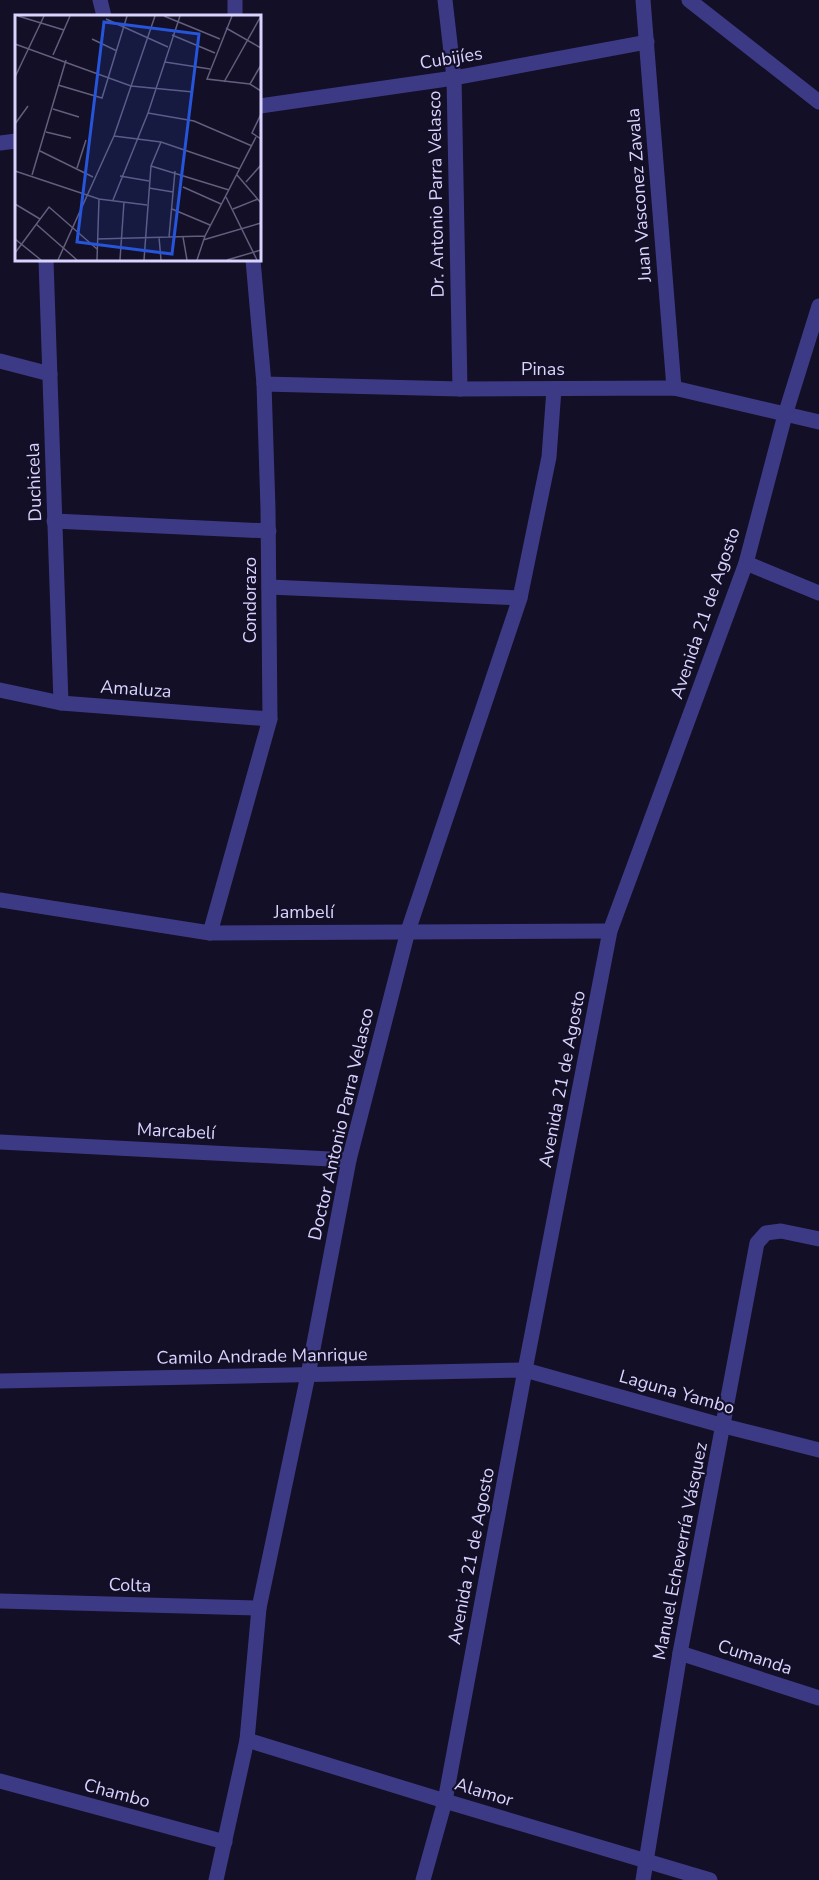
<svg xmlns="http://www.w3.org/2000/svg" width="819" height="1880" font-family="'Nunito Sans',sans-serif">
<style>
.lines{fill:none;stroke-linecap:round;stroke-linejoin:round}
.minor{stroke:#3d3a85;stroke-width:15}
.labels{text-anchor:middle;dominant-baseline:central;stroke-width:4.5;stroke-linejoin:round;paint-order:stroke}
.street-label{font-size:18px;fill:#d9d4ff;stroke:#130f26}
.inset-road{fill:none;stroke:#625e7d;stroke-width:1.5}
.view{fill:#2655da;fill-opacity:0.15;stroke:#2655da;stroke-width:3}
.inset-edge{fill:none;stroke:#d9d4ff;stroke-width:3}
</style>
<rect width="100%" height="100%" fill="#130f26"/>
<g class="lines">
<!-- minor -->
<g class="minor">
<path d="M100,0l4,16"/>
<path d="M235,0v16"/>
<path d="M445,0l9,78 6,311"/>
<path d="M643,0l31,388"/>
<path d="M689,0l130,102"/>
<path d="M260,106l194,-28 193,-36"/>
<path d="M0,143l16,-2"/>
<path d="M46,260l15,443"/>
<path d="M0,361l50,13"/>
<path d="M264,384l196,5 214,-1 145,34"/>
<path d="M54,521l215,10"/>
<path d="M746,563l73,30"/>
<path d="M269,587l251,11"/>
<path d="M0,690l61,13 209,16"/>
<path d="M0,900l210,33 400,-2"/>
<path d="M210,933l60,-214 -2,-210 -4,-125 -11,-124"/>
<path d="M0,1142l349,18"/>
<path d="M0,1381l525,-11 199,56 95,24"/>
<path d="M0,1601l259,7"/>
<path d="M680,1653l139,45"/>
<path d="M247,1740l198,61 265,79"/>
<path d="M0,1781l225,61"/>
<path d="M216,1880l31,-140 12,-132 49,-233 41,-215 59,-229 112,-333 29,-141 5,-68"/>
<path d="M423,1880l22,-79 80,-431 85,-439 136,-368 39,-148 34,-109"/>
<path d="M643,1880l37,-227 77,-410 9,-10 15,-2 38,8"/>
</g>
</g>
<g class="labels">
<!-- street labels -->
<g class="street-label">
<text transform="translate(451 58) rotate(-9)">Cubijíes</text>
<text transform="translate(436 194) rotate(-91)">Dr. Antonio Parra Velasco</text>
<text transform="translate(639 195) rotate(-94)">Juan Vasconez Zavala</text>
<text x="543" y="369">Pinas</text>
<text transform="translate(34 482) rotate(-92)">Duchicela</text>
<text transform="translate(250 600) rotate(-90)">Condorazo</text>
<text transform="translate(705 613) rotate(-71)">Avenida 21 de Agosto</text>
<text transform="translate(136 689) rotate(4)">Amaluza</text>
<text x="304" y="912">Jambelí</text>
<text transform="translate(562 1079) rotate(-79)">Avenida 21 de Agosto</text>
<text transform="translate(341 1124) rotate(-77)">Doctor Antonio Parra Velasco</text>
<text transform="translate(176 1131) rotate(3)">Marcabelí</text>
<text transform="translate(262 1356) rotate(-1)">Camilo Andrade Manrique</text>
<text transform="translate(677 1392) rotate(16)">Laguna Yambo</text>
<text transform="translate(680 1551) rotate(-79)">Manuel Echeverría Vásquez</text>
<text transform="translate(471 1556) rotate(-79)">Avenida 21 de Agosto</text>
<text transform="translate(130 1585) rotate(2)">Colta</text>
<text transform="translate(755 1657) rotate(18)">Cumanda</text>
<text transform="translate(484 1792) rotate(17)">Alamor</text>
<text transform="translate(117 1793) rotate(15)">Chambo</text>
</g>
</g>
<!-- overview -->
<g transform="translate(15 15)">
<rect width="246" height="246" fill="#130f26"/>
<path class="inset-road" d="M3,1l46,14M149,1l56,23M217,1l-25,63 43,5 11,7M91,4l62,28M211,13l35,20M157,20l43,18M77,24l25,12M0,29l116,42 62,6M38,40l17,-39M150,47l45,7M0,62l29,-61M209,67l37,-66M235,69l11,-19M43,70l44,13 25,-82M38,94l26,8M133,98l46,8 58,25M246,99l-9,19 9,6M0,109l13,-18M31,117l25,6M99,121l47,6 79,27M25,136l53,26M136,151l78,24M62,153l9,-28M0,156l84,28 48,6M17,160l34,-115M222,160l24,28M105,161l29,5M231,167l15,-17M168,172l38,17M134,173l24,4M211,182l31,63M98,185l35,-87 32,-97M0,189l25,15M157,194l38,16M218,194l25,-10M21,209l41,36M144,222l2,23M154,222l6,-66M168,222l4,23M0,224l26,21M82,224l108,-3M188,225l58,-17M0,238l34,-46 48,42M43,245l56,-124 41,-120M82,245l2,-61M105,245l4,-58M129,245l7,-94 10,-24M182,245l8,-24 51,-99M212,245l34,-10"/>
<path class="view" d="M89,7l95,12 -27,220 -95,-12z"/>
<rect width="246" height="246" class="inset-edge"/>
</g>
</svg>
